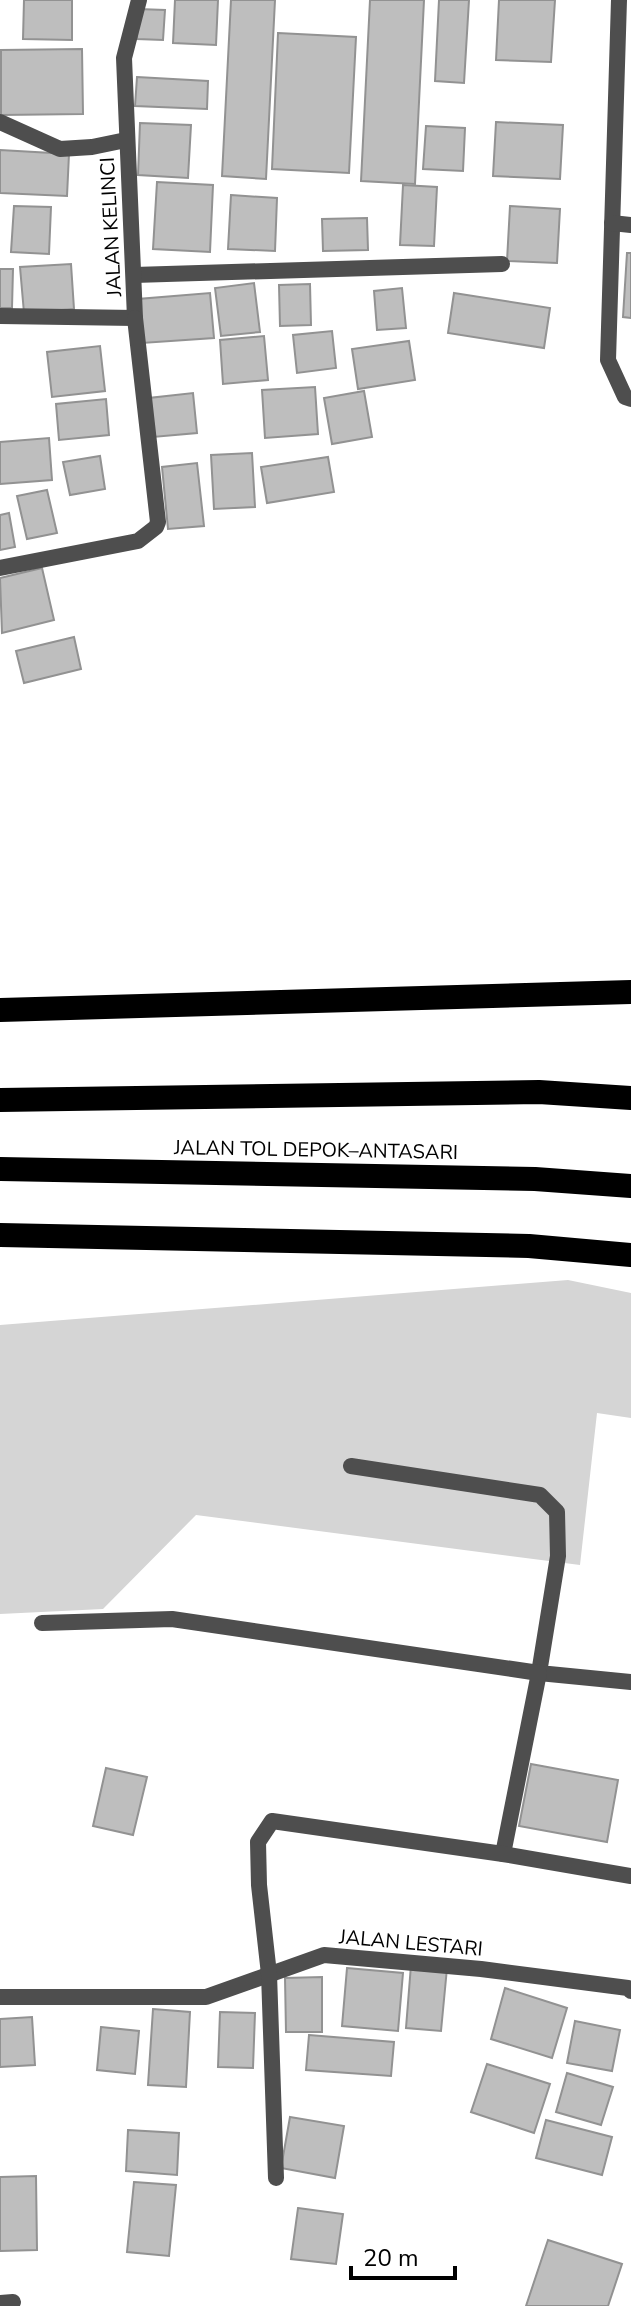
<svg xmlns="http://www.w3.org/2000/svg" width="631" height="2306" font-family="'Nunito Sans',sans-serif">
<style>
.green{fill:#d5d5d5}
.building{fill:#bebebe;stroke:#929292;stroke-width:2}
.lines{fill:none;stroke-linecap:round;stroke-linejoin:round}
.street{stroke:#4e4e4e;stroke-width:16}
.highway{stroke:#000;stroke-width:24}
.labels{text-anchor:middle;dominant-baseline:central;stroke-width:7;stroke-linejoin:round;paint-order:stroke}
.street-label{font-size:20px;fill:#000;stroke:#fff}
</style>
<rect width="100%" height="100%" fill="#fff"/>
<!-- green -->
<path class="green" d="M568,1280l63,13v125l-34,-5 -17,152 -384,-50 -93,94 -103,5v-289z"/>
<!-- building -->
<g class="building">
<path d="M24,0h48v40l-49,-1z"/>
<path d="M175,0h43l-2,45 -43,-2z"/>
<path d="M231,0h44l-9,179 -44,-3z"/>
<path d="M370,0h54l-9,184 -54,-3z"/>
<path d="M439,0h30l-5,83 -29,-2z"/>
<path d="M499,0h56l-4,62 -55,-2z"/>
<path d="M138,9l27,1 -2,30 -26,-1z"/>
<path d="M278,33l78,4 -7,136 -77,-4z"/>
<path d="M82,49l1,65 -82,1v-65z"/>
<path d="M137,77l71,4 -1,28 -72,-3z"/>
<path d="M496,122l67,3 -3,54 -67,-3z"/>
<path d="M140,123l51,2 -3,53 -50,-3z"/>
<path d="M426,126l39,2 -2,43 -40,-2z"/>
<path d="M0,150l69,4 -2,42 -67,-3z"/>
<path d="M157,182l56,3 -3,67 -57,-3z"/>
<path d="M403,185l34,2 -3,59 -34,-1z"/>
<path d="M231,195l46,3 -2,53 -47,-2z"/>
<path d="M14,206l37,1 -2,47 -38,-2z"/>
<path d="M510,206l50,3 -3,54 -50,-2z"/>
<path d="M367,218l1,32 -45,1 -1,-32z"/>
<path d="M627,253h4v65l-8,-1z"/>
<path d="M71,264l3,45 -50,4 -4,-46z"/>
<path d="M0,269h13l-1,39h-12z"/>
<path d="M254,283l6,49 -39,4 -6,-48z"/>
<path d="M310,284l1,41 -31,1 -1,-41z"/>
<path d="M402,288l4,40 -29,2 -3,-39z"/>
<path d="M210,293l4,45 -72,5 -4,-44z"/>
<path d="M454,293l96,15 -6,40 -96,-15z"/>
<path d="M332,331l4,37 -39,5 -4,-38z"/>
<path d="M264,336l4,44 -45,4 -3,-44z"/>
<path d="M409,341l6,39 -57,9 -6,-40z"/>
<path d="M100,346l5,45 -53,6 -5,-45z"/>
<path d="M315,387l3,47 -53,4 -3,-48z"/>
<path d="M364,391l8,46 -40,7 -8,-46z"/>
<path d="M193,393l4,40 -44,4 -4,-39z"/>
<path d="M106,399l3,36 -50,5 -3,-36z"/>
<path d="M49,438l3,42 -52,4v-42z"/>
<path d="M252,453l3,54 -41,2 -3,-54z"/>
<path d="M100,456l5,33 -35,6 -7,-33z"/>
<path d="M328,457l6,35 -67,11 -6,-36z"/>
<path d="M197,463l7,63 -36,3 -6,-62z"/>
<path d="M47,490l10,43 -30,6 -10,-43z"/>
<path d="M9,513l6,34 -15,3v-35z"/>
<path d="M42,568l12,52 -52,13 -2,-55z"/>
<path d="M74,637l7,32 -57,14 -8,-32z"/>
<path d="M531,1764l87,16 -11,62 -88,-16z"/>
<path d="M106,1768l41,9 -14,58 -40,-9z"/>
<path d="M411,1965l36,3 -6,63 -35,-3z"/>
<path d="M347,1968l56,5 -5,58 -56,-5z"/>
<path d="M322,1977v55h-36l-1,-54z"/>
<path d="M505,1988l62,20 -15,50 -61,-19z"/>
<path d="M153,2009l37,3 -4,75 -38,-2z"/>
<path d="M220,2012l35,1 -2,55 -35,-1z"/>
<path d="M32,2017l3,48 -35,2v-48z"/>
<path d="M575,2021l45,9 -8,41 -45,-8z"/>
<path d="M101,2027l38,4 -4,43 -38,-4z"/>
<path d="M309,2035l85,7 -3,34 -85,-6z"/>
<path d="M487,2064l63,20 -16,49 -63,-21z"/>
<path d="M567,2073l46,14 -12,38 -45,-13z"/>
<path d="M290,2117l54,9 -9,52 -54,-10z"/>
<path d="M546,2120l66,17 -10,38 -66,-17z"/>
<path d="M128,2130l51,3 -2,42 -51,-4z"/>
<path d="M36,2176l1,74 -37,1v-74z"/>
<path d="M134,2182l42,3 -7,71 -42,-4z"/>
<path d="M298,2208l45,6 -7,50 -45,-5z"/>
<path d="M548,2240l74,24 -14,42h-82z"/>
</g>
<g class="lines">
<!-- street -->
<g class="street">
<path d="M619,0l-11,360 17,37 6,2"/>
<path d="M0,122l60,27 32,-2 34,-7"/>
<path d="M612,223l19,2"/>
<path d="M134,275l368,-11"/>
<path d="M0,316l135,2 -11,-260 15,-58"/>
<path d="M0,568l138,-27 18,-14 2,-5 -23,-204"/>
<path d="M351,1466l189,29 17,17 1,44 -19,117 92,9"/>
<path d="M42,1623l130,-4 367,54 -36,181"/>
<path d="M0,1997h206l118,-42 157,14 147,19 3,3"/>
<path d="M276,2178l-7,-204 -10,-89 -1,-43 14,-21 231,33 128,22"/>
<path d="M0,2303l13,-1"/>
</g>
<!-- highway -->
<g class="highway">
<path d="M0,1010l631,-18"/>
<path d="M0,1100l539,-8 92,6"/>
<path d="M0,1169l535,10 96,7"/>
<path d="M0,1235l529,11 102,9"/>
</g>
</g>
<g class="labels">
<!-- street labels -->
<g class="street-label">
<text transform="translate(111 227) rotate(-93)">JALAN KELINCI</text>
<text transform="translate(316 1150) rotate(1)">JALAN TOL DEPOK–ANTASARI</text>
<text transform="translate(411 1943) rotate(5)">JALAN LESTARI</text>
</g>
</g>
<!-- scale -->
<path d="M351 2266v12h104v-12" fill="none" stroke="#000000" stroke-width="4"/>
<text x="363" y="2266" font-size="24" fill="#000000" stroke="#ffffff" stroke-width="6" paint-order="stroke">20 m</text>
</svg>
